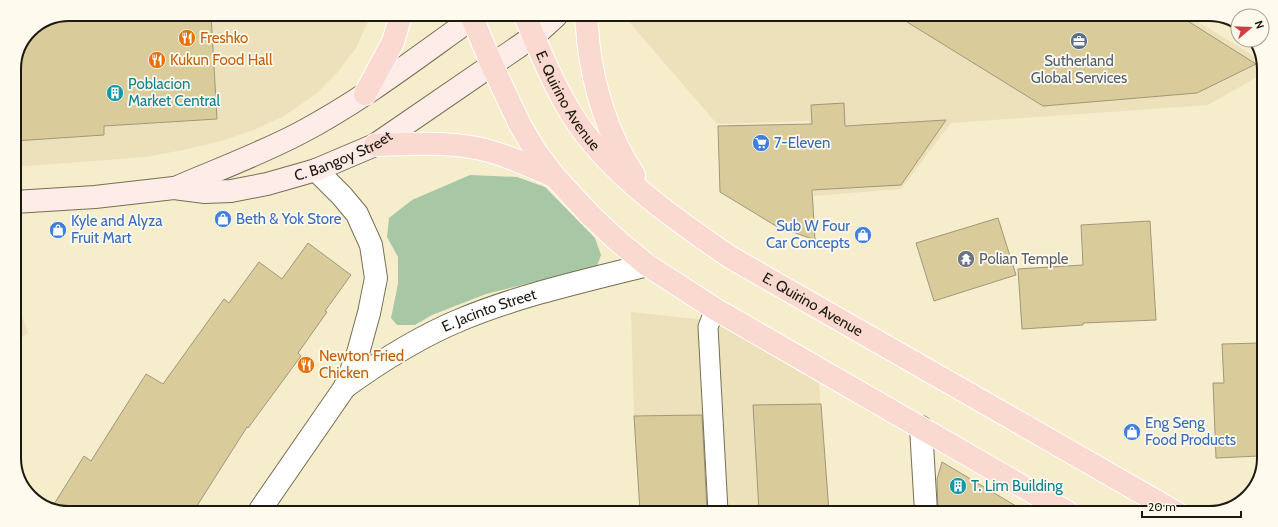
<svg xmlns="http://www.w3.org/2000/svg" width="1278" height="527" font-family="Cabin,sans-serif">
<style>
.built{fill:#ece1ba}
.green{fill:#a8c8a5}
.building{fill:#d9cb9a;stroke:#a0987b}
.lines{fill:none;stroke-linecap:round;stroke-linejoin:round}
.service-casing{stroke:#766f53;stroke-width:21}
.minor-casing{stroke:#766f53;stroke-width:24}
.secondary-casing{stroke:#766f53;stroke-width:24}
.primary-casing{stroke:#fff;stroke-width:24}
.service{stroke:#fff;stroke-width:19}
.minor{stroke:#fff;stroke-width:22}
.secondary{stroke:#fdece8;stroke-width:22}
.primary{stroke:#fad9d0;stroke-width:22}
.labels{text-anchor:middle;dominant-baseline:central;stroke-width:3.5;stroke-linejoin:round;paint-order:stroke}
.food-label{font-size:15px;fill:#c56008;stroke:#fefaee;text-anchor:start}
.service-label{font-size:15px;fill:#4e5e75;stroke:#fefaee}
.culture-label{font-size:15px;fill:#0d838f;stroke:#fefaee;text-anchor:start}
.street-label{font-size:15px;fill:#1d190e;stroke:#fefaee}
.shop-label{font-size:15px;fill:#366cbe;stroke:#fefaee;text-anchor:start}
.worship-label{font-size:15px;fill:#5b616d;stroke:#fefaee;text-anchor:start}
.rim{fill:none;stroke:#1d190e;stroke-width:2}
</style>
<rect width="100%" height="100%" fill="#f6edcd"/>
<!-- built -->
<g class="built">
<path d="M70,14l301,1 -15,33 -19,25 -21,21 -32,22 -28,13 -31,11 -42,10 -38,7 -131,10v-101l16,-36z"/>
<path d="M624,16l568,2 70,43 2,5v7l-56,32 -257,18 -50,66 -87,7 -5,-75 -92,3z"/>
<path d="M14,293l14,40 -14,10z"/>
<path d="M631,312l84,9 104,62 10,129 -189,-1 -6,-95z"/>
</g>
<!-- green -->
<path class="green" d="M470,175l47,2 28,10 50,51 6,17 -4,11 -111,28 -54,21 -17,10h-18l-6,-7 7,-34v-27l-11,-20 2,-19 23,-18z"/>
<!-- building -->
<g class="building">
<path d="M70,14h141l6,105 -113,7v9l-90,6v-75l16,-36z"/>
<path d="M899,17l284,1 73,46 -59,29 -154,13z"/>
<path d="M844,103l1,23 101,-6 -45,65 -89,5 3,50 -39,-14 -56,-34 -2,-66 94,-2 -1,-19z"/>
<path d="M998,218l18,57 -82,26 -18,-58z"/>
<path d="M1150,221l6,99 -73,3v2l-61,4 -4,-60 65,-4 -2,-40z"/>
<path d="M308,243l43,32 -26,36 2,1 -29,41 3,3 -53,72 -1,-1 -52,82h-144l33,-53 7,5 55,-87 17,10 61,-85 5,4 30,-41 23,17z"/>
<path d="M1261,343l-1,88h-2l1,25 -43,2 -3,-75h11l-2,-39z"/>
<path d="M821,404l8,108 -70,-1 -6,-106z"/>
<path d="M702,415l5,96h-67l-6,-95z"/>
<path d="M942,462l84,50h-88l-1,-33z"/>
</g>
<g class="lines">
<defs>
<path id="service" d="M715,309l-7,18 10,184"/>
<g id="minor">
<path id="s1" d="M345,387c36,-26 74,-50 115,-67 60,-25 124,-39 187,-55"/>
<path d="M921,427l5,85"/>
<path d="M260,510l85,-123 13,-34 11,-40 7,-35 -5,-33 -14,-31 -15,-18 -26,-26"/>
</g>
<g id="secondary">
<path d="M175,188c42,-18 85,-34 125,-55 63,-33 119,-77 177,-118"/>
<path id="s2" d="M14,202l81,-5 79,-9 31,4 26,-1 36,-7 49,-14 59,-25 159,-109 22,-20"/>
</g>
<g id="primary">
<path d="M471,15l21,50 28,60 16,27 19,25 36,39 28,26 28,23 68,44 352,203"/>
<path id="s3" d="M525,16c17,40 34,84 61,119 38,49 93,87 144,122l447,256"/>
<path d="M586,16c0,8 2,16 2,24 5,47 20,96 46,135"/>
<path d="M365,94l28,-52 8,-27"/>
<path d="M375,145c38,-1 78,-4 114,6 22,6 43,16 64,25"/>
</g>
</defs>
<!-- service casing -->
<use href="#service" class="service-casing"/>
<!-- minor casing -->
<use href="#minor" class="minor-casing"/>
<!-- secondary casing -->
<use href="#secondary" class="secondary-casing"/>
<!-- primary casing -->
<use href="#primary" class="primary-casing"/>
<!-- service -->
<use href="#service" class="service"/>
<!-- minor -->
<use href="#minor" class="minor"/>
<!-- secondary -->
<use href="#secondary" class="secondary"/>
<!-- primary -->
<use href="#primary" class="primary"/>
</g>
<!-- icons -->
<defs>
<symbol id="restaurant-disc" viewBox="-11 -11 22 22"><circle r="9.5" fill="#e8710a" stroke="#fefaee"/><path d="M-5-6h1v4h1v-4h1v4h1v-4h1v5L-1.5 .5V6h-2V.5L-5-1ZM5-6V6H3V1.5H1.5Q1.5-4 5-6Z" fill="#fff"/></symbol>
<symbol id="office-disc" viewBox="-11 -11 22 22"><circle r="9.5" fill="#5c6f8a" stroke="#fefaee"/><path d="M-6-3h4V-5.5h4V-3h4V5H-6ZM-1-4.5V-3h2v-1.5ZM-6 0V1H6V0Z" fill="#fff"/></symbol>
<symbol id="building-disc" viewBox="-11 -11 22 22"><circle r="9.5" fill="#0f9aa8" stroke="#fefaee"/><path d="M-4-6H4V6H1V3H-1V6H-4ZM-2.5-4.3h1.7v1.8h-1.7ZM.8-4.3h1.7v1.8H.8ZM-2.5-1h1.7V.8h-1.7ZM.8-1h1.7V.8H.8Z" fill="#fff"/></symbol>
<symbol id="supermarket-disc" viewBox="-11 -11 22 22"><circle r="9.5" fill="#3f7fe0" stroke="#fefaee"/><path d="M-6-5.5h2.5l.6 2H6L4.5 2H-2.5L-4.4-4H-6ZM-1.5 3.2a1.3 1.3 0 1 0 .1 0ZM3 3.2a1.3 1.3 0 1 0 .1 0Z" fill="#fff"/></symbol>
<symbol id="shop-disc" viewBox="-11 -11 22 22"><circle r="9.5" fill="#3f7fe0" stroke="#fefaee"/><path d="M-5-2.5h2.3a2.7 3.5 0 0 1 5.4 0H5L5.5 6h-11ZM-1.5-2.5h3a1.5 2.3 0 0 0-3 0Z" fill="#fff"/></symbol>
<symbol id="temple-disc" viewBox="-11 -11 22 22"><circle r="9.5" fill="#6b7280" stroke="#fefaee"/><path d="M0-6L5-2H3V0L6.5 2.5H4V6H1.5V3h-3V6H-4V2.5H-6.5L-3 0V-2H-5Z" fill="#fff"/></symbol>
</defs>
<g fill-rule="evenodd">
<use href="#restaurant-disc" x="177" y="28" width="20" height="20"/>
<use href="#office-disc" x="1069" y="31" width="20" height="20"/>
<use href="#restaurant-disc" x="147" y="50" width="20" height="20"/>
<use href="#building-disc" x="105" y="83" width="20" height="20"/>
<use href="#supermarket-disc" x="751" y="133" width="20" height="20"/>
<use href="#shop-disc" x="213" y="209" width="20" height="20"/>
<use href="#shop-disc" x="48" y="220" width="20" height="20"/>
<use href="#shop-disc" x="853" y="225" width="20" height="20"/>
<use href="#temple-disc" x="956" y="249" width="20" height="20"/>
<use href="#restaurant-disc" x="296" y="355" width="20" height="20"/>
<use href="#shop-disc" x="1122" y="422" width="20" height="20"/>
<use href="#building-disc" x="948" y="476" width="20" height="20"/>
</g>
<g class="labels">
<!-- food labels -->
<g class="food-label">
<text x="200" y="38">Freshko</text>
<text x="170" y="60">Kukun Food Hall</text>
<text x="319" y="356">Newton Fried<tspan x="319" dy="17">Chicken</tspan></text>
</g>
<!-- service labels -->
<g class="service-label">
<text x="1079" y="61">Sutherland<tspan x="1079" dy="17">Global Services</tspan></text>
</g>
<!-- culture labels -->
<g class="culture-label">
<text x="128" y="84">Poblacion<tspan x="128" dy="17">Market Central</tspan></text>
<text x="971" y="486">T. Lim Building</text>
</g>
<!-- street labels -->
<g class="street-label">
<text stroke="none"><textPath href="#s3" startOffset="95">E. Quirino Avenue</textPath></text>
<text stroke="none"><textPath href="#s2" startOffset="336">C. Bangoy Street</textPath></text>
<text stroke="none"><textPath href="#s3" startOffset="419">E. Quirino Avenue</textPath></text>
<text stroke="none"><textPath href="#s1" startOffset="164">E. Jacinto Street</textPath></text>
</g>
<!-- shop labels -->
<g class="shop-label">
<text x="774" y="143">7-Eleven</text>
<text x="236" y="219">Beth &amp; Yok Store</text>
<text x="71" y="221">Kyle and Alyza<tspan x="71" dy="17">Fruit Mart</tspan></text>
<text x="850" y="226" text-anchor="end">Sub W Four<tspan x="850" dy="17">Car Concepts</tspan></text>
<text x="1145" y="423">Eng Seng<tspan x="1145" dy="17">Food Products</tspan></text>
</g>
<!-- worship labels -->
<g class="worship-label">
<text x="979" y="259">Polian Temple</text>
</g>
</g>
<!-- crop -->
<path d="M0 0H1278V527H0ZM69 21H1209A48 48 0 0 1 1257 69V458A48 48 0 0 1 1209 506H69A48 48 0 0 1 21 458V69A48 48 0 0 1 69 21Z" fill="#fefaee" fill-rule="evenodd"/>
<path class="rim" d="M69 21H1209A48 48 0 0 1 1257 69V458A48 48 0 0 1 1209 506H69A48 48 0 0 1 21 458V69A48 48 0 0 1 69 21Z"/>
<!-- north arrow -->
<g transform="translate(1250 28) rotate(71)"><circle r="19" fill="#fefaee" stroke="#a4a094"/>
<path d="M0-3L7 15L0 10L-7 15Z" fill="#ce3f44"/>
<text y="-6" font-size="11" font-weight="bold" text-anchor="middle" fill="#1d190e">N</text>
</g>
<!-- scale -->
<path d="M1142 511v6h99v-6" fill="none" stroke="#1d190e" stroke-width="2"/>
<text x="1148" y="511" font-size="12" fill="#1d190e" stroke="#fefaee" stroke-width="3" paint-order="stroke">20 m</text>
</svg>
